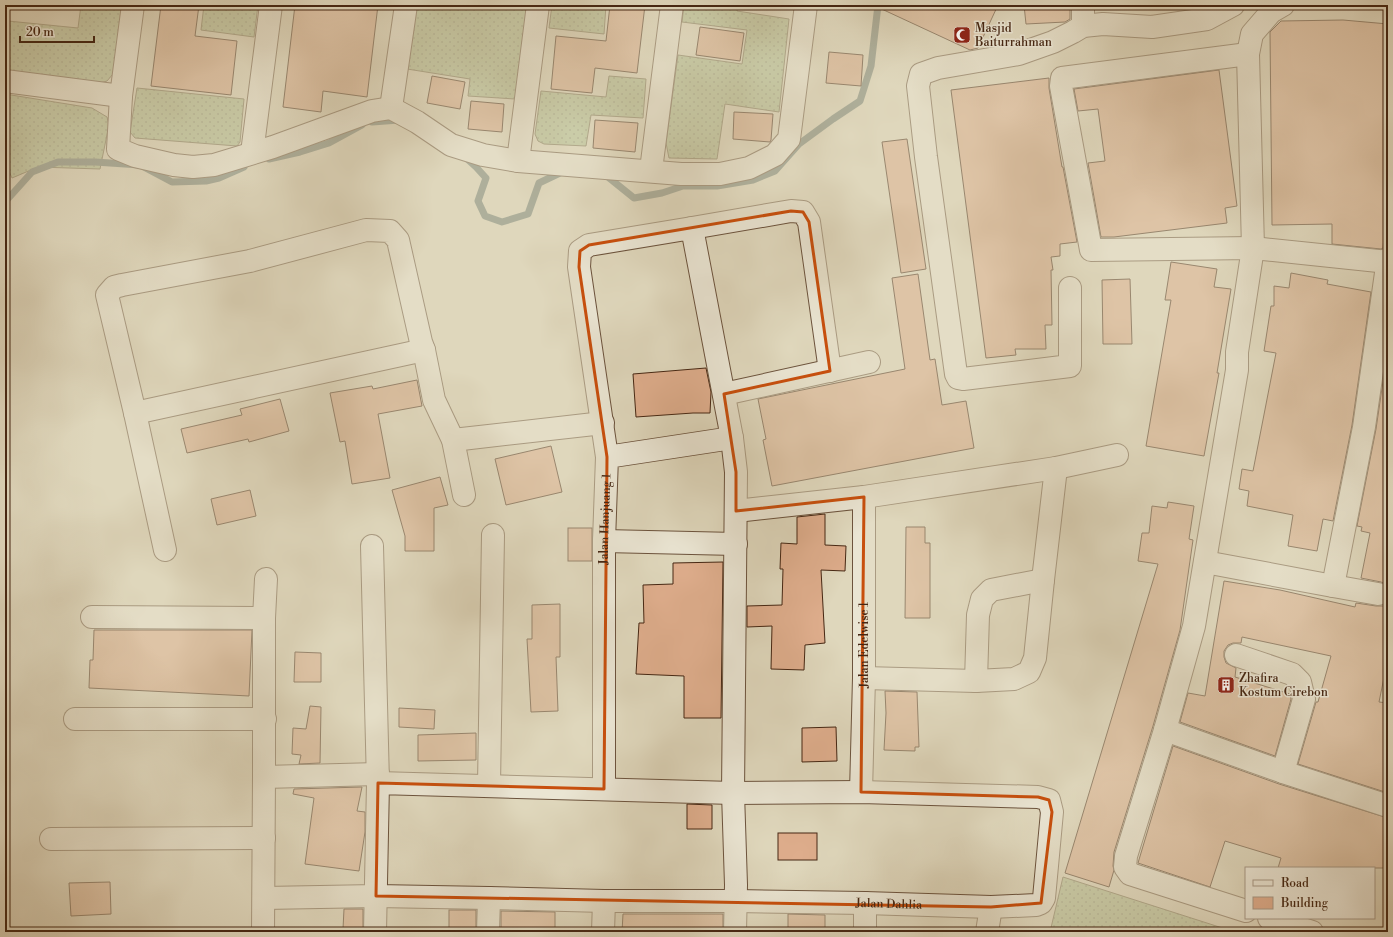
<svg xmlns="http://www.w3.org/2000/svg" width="1393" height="937" font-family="'Libre Bodoni',serif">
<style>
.grass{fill:url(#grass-dots);stroke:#7c7252}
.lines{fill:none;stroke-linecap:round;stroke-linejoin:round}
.stream{stroke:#747f74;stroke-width:7}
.building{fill:#dead8c;stroke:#462713}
.minor-casing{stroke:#6c533d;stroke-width:24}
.minor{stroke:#eae5d3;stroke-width:22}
.marked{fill:none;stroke:#c84f0d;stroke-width:3;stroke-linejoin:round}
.labels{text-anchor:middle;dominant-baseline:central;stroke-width:3;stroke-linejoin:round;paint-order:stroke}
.poi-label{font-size:12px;fill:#462713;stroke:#eae5d3;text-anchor:start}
.street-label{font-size:12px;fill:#462713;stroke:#eae5d3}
</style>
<defs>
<pattern id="grass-dots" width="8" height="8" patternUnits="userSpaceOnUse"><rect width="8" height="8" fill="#b2be91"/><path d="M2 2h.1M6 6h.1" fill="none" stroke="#939a75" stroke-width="1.8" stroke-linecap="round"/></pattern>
</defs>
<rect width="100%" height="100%" fill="#dfd7bc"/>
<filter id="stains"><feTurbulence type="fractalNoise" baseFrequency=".005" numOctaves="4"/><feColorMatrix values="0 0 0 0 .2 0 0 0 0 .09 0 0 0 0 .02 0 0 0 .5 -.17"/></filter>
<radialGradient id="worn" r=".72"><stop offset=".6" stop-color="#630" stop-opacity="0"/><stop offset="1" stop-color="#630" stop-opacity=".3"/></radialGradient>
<!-- grass -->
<g class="grass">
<path d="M5,5h5l-2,16 70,7 3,-23h43l-11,69 -6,7 -7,2 -95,-13z"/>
<path d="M204,5h54l-4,32 -53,-7z"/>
<path d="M417,5h110l-12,94 -47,-3 2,-17 -63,-10z"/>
<path d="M552,5h54l-2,29 -55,-6z"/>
<path d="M684,5h54l-1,6 52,8 -10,93 -54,-8 -8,55 -48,-1 -3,-15 12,-88 64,9 5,-34 -65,-8z"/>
<path d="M609,76l37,3 -3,39 -52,-3 -5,31 -42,-2 -6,-3 -3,-7 6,-43 65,6z"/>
<path d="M137,88l107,11 -4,43 -3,4 -102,-8 -5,-6z"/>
<path d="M5,94l87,14 15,9 2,8 -9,44 -62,-2 -26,11 -7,-16z"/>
<path d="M1063,877l172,55h-185z"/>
</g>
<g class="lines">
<!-- stream -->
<g class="stream">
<path d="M372,122l27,-2"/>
<path d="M465,157l11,10 10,11 -8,23 7,15 17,6 26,-8 11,-31 23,-11"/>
<path d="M269,159l31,-7 29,-9 33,-18"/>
<path d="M603,173l31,25 28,-5 21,-7h34l36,-6 22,-9 24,-27 34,-25 27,-18 11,-35 7,-61"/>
<path d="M5,202l27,-30 26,-10h37l45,3 32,17 34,-1 13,-3 25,-11"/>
</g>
</g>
<!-- building -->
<g class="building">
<path d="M161,5h38l-4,31 42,5 -6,54 -80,-9z"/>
<path d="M295,5h83l-11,92 -44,-6 -2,21 -38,-5z"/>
<path d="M610,5h35l-8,68 -42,-5 -3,25 -41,-4 5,-53 50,5z"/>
<path d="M873,5h125l-20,43 -8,2z"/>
<path d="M1024,5h46v14l-5,3 -39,2z"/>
<path d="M1343,20l45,4v168l-5,56 -2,1 -49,-5v-20l-60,1 -2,-193 11,-11z"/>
<path d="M700,27l44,6 -4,28 -44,-6z"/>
<path d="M829,52l34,3 -2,31 -35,-3z"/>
<path d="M1219,70l18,136 -12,2 2,15 -113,14h-13l-13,-74 17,-2 -7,-52 -20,2 -4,-22z"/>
<path d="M432,76l33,6 -5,27 -33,-6z"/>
<path d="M1049,78v10l13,79h1l14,75 -17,2v12l-9,1 2,13h-2l1,55h-7l1,24h-31l1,6 -30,3 -35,-268z"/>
<path d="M471,101l33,3 -2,28 -34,-3z"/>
<path d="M734,112l39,2 -2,26 -1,2 -37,-3z"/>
<path d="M595,120l43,3 -3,29 -42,-4z"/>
<path d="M907,139l19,130 -25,4 -19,-131z"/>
<path d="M1171,262l46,7 -3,18 17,2 -14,84h2l-15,83 -58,-10 25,-146h-6z"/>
<path d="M1291,273l37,7 -1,4 44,8 -19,133 -19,96 -10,-2 -6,32 -29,-5 5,-31 -46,-9 2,-15 -10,-2 3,-20 11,2 23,-118 -12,-2 7,-45h3v-20l15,2z"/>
<path d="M918,274l12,86 5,-1 7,46 24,-4 8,47 -202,38 -9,-46 3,-1 -8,-40 147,-30 -13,-91z"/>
<path d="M1130,279l2,65h-29l-1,-64z"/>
<path d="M1388,347v240l-2,-3 -5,-2 -20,-4 9,-45 -9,-2 1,-4 -5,-1 19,-97z"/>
<path d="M706,368l5,24 -1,21h-17l-57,4 -3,-43z"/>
<path d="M417,380l5,26 -44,8 12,64 -38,6 -7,-43 -5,1 -10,-49 42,-7 1,3z"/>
<path d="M280,399l9,32 -40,11 -1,-3 -61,14 -6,-24 61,-14 -2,-6z"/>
<path d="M551,446l11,46 -56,13 -11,-46z"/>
<path d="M440,477l8,28 -14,3v43h-29v-15l-13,-46z"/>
<path d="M250,490l6,26 -39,9 -6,-26z"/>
<path d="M1168,502l26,4 -5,33 4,1 -13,90 -27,96 -39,126 -1,14 1,4 -5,17 -44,-14 93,-309 -20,-3 4,-28h7l3,-27 15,2z"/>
<path d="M825,514v31l21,1 -1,25 -24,-1 4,73 -20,2 -1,25 -33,-1 1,-43 -25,1v-21l35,-1 1,-36h-3l1,-26 16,1v-27z"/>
<path d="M906,527h19v16h5v75h-25z"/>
<rect x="568" y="528" width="24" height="33"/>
<path d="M723,562l-2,156h-37v-42l-48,-2 3,-51h5l-1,-38 30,-1v-21z"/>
<path d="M1224,581l56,9 75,17 1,-4 20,3h7l5,-5v57l-9,44 9,1v90l-90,-29 18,-62h2l13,-46 -89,-19 -1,6h-8l-5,2 -4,6v6l2,6 10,5 -1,9 55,17 1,5 -16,57 -95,-34 8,-29 17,3z"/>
<path d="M560,604v53h-4l2,54 -27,1 -4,-73h5v-34z"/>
<path d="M94,630h158l-3,66 -160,-8 1,-28h3z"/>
<path d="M295,652l26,1v29h-27z"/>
<path d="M885,691l32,1 2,55h-4v4l-31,-1 2,-37z"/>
<path d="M310,706l11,1 -1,56 -21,1 2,-9 -9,-1 1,-26 13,1z"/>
<path d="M399,708l36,2 -1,19 -35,-2z"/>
<path d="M836,727l1,34 -35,1v-34z"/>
<path d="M476,733v27l-58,1v-26z"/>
<path d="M1173,746l106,38 109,34v50h-110l3,-10 -56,-17 -15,46 -72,-24z"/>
<path d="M362,787l-5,24 8,1v20l-6,39 -54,-7 9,-66 -21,-4 1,-5z"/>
<path d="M687,804l25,1v24h-25z"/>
<rect x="778" y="833" width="39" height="27"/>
<path d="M110,882l1,32 -40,2 -2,-33z"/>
<path d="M344,909h19v21l-20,-1z"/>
<rect x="449" y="910" width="27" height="21"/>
<path d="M501,911l54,1v20h-49v-2h-5z"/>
<path d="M623,914h100v18h-101z"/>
<path d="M788,914l37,1v17h-37z"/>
</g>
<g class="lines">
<defs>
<g id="minor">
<path d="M133,5l-12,91 -3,53 17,7 39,9 19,2 21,-2 59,-18 99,-36 19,-3 26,14 34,23 32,10 35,6 163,13h39l29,-6 26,-13 14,-16 17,-134"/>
<path d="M1083,5v21"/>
<path d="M1248,54l-186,24 -1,8 30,164 162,-2 135,14"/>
<path d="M5,81l116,15"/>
<path d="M391,108l15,-103"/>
<path d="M252,153l19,-148"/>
<path d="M518,161l20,-156"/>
<path d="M651,170l21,-165"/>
<path d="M692,228l99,-17 12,1 6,10 21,149"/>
<path d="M1070,288v78l-107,13 -5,-1 -2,-4 -30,-217 -8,-71 3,-12 17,-6 81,-14 34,-12 20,-10 10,-6 20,-2 49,3 55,-8 26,-14"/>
<path d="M724,394l145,-32"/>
<path d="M135,413l289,-63"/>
<path d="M732,438l4,34 -3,321 3,92 -1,47"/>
<path d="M453,440l150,-17"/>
<path d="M736,511l128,-14 192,-29 61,-13"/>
<path d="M604,541l132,3"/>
<path d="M372,546l6,237"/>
<path d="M165,550l-30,-137 -28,-118 7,-8 8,-2 128,-24 116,-31 24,1 8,9 23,102 3,8 10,50 19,40 11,55"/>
<path d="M1205,562l128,24 31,-159 24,-168"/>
<path d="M1333,586l45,8"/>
<path d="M92,617l172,1"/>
<path d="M1236,655l56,19 8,8 4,17 -21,73"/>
<path d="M864,678l112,3 38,-2 15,-7 6,-14 8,-78 13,-112"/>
<path d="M976,681l2,-66 4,-16 9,-9 52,-10"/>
<path d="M75,719h190"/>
<path d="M1165,730l118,42 105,34"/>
<path d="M264,777v-159l2,-39"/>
<path d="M489,785l4,-250"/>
<path id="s1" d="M604,789v-248l3,-84 -28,-190 1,-16 9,-6 103,-17 40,210 -125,19"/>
<path id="s2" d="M861,792l3,-114v-181"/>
<path d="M51,839l213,-1"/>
<path id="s3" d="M264,898l112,-2 113,2 115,3h132l129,2 126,4 45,-2 5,-2 3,-5 8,-86 -3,-12 -11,-3 -177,-5 -128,1 -355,-10 -3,149"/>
<path d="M1246,911l-116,-37 -5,-7 1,-11 39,-126 29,-104 43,-256v-18l16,-104 -5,-194 4,-20 19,-22 12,-7"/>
<path d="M1269,918l43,14"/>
<path d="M263,932l1,-155 114,-3"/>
<path d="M488,932l1,-34"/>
<path d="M603,932l1,-31"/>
<path d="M865,932v-29"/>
<path d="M987,932l4,-25"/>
</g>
</defs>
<!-- minor casing -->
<use href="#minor" class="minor-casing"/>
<!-- minor -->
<use href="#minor" class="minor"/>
</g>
<!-- marked area -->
<path d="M0 0H1393V937H0ZM791,211l12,1 6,10 21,149 -106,23 12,78v39l128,-14 -3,295 177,5 11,3 3,12 -11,91 -50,4 -615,-11 2,-113 226,6 3,-332 -28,-190 1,-16 9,-6z" fill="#dfd7bc" fill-opacity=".55" fill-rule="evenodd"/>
<path class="marked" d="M791,211l12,1 6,10 21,149 -106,23 12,78v39l128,-14 -3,295 177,5 11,3 3,12 -11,91 -50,4 -615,-11 2,-113 226,6 3,-332 -28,-190 1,-16 9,-6z"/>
<!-- icons -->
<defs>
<symbol id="mosque-square" viewBox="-11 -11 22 22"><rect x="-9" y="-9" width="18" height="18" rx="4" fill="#8f2418" stroke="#eae5d3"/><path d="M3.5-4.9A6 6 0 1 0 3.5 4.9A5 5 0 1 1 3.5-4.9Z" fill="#fff"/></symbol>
<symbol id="building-square" viewBox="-11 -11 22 22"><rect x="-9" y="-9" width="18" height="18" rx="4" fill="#8f2418" stroke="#eae5d3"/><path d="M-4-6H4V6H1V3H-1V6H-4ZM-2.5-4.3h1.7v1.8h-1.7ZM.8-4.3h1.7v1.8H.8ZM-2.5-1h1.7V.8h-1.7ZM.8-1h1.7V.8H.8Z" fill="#fff"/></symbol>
</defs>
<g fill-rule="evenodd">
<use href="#mosque-square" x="952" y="25" width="20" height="20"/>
<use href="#building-square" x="1216" y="675" width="20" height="20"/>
</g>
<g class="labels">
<!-- poi labels -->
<g class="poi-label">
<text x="975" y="28">Masjid<tspan x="975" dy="14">Baiturrahman</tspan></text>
<text x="1239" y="678">Zhafira<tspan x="1239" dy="14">Kostum Cirebon</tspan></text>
</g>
<!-- street labels -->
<g class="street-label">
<text stroke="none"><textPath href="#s1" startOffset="270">Jalan Hanjuang 1</textPath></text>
<text stroke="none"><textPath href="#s2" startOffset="147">Jalan Edelwise 1</textPath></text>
<text stroke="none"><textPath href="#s3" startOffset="625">Jalan Dahlia</textPath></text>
</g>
</g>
<!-- margin -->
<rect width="1393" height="937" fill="none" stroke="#dfd7bc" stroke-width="20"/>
<rect x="6" y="6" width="1381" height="925" fill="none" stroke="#462713" stroke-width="2"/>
<rect x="10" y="10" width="1373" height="917" fill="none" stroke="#462713"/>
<!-- legend -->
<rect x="1245" y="867" width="130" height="52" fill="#eae5d3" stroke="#a89986"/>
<rect x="1253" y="880" width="20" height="6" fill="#eae5d3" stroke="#a89986"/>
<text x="1281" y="887" font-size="12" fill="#462713">Road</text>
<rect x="1253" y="897" width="20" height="12" fill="#dead8c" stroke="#a89986"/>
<text x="1281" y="907" font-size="12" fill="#462713">Building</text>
<!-- scale -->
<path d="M20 36v6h74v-6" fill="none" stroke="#462713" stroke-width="2"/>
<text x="26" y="36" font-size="12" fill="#462713" stroke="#eae5d3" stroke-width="3" paint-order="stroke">20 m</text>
<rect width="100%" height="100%" filter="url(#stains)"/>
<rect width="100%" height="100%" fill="url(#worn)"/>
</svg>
